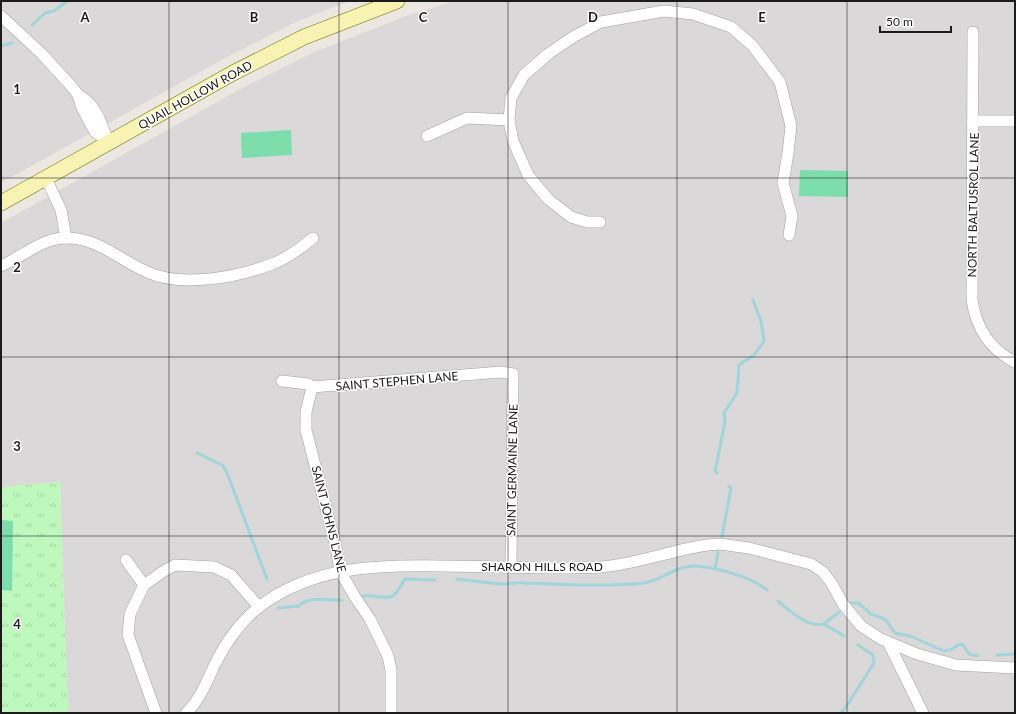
<svg xmlns="http://www.w3.org/2000/svg" width="1016" height="714" font-family="Lato,sans-serif">
<style>
.residential{fill:#dad8d9}
.park{fill:url(#park-tufts)}
.pitch{fill:#7eddac}
.lines{fill:none;stroke-linecap:round;stroke-linejoin:round}
.stream{stroke:#a1d5db;stroke-width:3}
.minor-casing{stroke:#a2a2a2;stroke-width:12}
.secondary-casing{stroke:#706e05;stroke-width:16}
.minor{stroke:#fff;stroke-width:11}
.secondary{stroke:#f8f3b3;stroke-width:15}
.grid{fill:none;stroke:#1b1b1b;stroke-width:1;stroke-opacity:0.55}
.labels{text-anchor:middle;dominant-baseline:central;stroke-width:3;stroke-linejoin:round;paint-order:stroke}
.street-label{font-size:12px;fill:#1b1b1b;stroke:#fff}
.grid-label{font-size:13px;text-anchor:middle;font-weight:bold;fill:#1b1b1b;stroke:#fff;stroke-width:3;stroke-linejoin:round;paint-order:stroke}
</style>
<defs>
<pattern id="park-tufts" width="24" height="20" patternUnits="userSpaceOnUse"><rect width="24" height="20" fill="#bff8bd"/><path d="M3 7l-1-3M5 7V3M7 7l1-3M15 17l-1-3M17 17v-4M19 17l1-3" fill="none" stroke="#a4d4a2"/></pattern>
</defs>
<rect width="100%" height="100%" fill="#ede7e1"/>
<!-- residential -->
<g class="residential">
<path d="M1,1h349l-52,20 -73,37 -224,125z"/>
<path d="M453,1h562v712h-947l-8,-231 -59,5v-264l241,-135 70,-35 94,-37z"/>
</g>
<!-- park -->
<path class="park" d="M60,482l8,231h-67v-226z"/>
<!-- pitch -->
<g class="pitch">
<path d="M291,130l1,25 -50,3 -1,-25z"/>
<path d="M800,170l48,1v26l-49,-1z"/>
<path d="M1,520l12,1 -1,70 -11,-1z"/>
</g>
<g class="lines">
<!-- stream -->
<g class="stream">
<path d="M32,25l13,-12 9,-2 13,-10"/>
<path d="M1,46l11,-3"/>
<path d="M197,453l25,12 4,5 41,109"/>
<path d="M717,473l-2,-2 10,-49 -1,-9 13,-20 2,-28 15,-10 10,-14 -3,-20 -8,-21"/>
<path d="M722,537l9,-49 -2,-2"/>
<path d="M715,569l3,-17"/>
<path d="M457,579c15,2 30,4 45,5 7,0 14,-2 21,-1 41,1 81,4 121,0 17,-2 31,-17 49,-17 19,0 59,11 74,24"/>
<path d="M363,596c9,-2 24,5 31,-1 5,-4 8,-12 11,-16l30,1"/>
<path d="M778,601c12,10 29,27 46,23l15,-12"/>
<path d="M850,603h8l13,11 14,5 10,14 15,3 34,15 6,-1 10,-6 3,1 6,9 9,2"/>
<path d="M278,608l21,-2c8,-10 31,-6 43,-6"/>
<path d="M824,624l20,12"/>
<path d="M997,655l18,-1"/>
<path d="M840,713l6,-6 28,-44 -1,-8 -15,-10"/>
</g>
<defs>
<g id="minor">
<path d="M1,16l40,37 32,35 5,7 4,13 13,24 13,10"/>
<path d="M973,32l-1,268c4,27 17,49 43,62"/>
<path d="M78,95c19,9 23,29 30,46"/>
<path d="M973,121h42"/>
<path d="M427,136l40,-18 42,2"/>
<path d="M46,178l15,32 5,28"/>
<path d="M600,222h-13l-16,-5 -23,-18 -20,-24 -15,-34 -4,-21 2,-22 13,-23 24,-21 25,-17 28,-15 63,-11 29,3 38,13 21,18 28,37 11,44 -3,27 -5,30 9,33 -3,19"/>
<path d="M1,266c21,-9 40,-27 63,-28 34,-1 55,22 83,34 35,16 91,5 125,-8 16,-6 29,-16 41,-26"/>
<path d="M282,381l26,3 4,3 189,-15 12,2 -2,193"/>
<path d="M312,387l-6,25v18l30,117 4,24 15,26 15,22 18,37 3,14v43"/>
<path d="M126,560l18,25"/>
<path d="M888,642l35,71"/>
<path d="M156,713l-28,-78 2,-21 14,-29 20,-14 11,-6 39,2 17,8 28,32"/>
<path d="M186,713c14,-13 21,-32 29,-49 11,-22 25,-42 44,-57 53,-41 119,-42 182,-41 53,0 107,4 160,1 36,-3 71,-17 106,-22l13,-1 29,4 62,16 12,8 9,12 11,20 18,22 20,13 36,15 39,11 59,3"/>
</g>
<path id="secondary" d="M1,203l232,-130 71,-36 93,-36"/>
</defs>
<!-- minor casing -->
<use href="#minor" class="minor-casing"/>
<!-- secondary casing -->
<use href="#secondary" class="secondary-casing"/>
<!-- minor -->
<use href="#minor" class="minor"/>
<!-- secondary -->
<use href="#secondary" class="secondary"/>
</g>
<!-- grid -->
<path class="grid" d="M169,1v712M339,1v712M508,1v712M677,1v712M847,1v712M1,178h1014M1,357h1014M1,536h1014"/>
<g class="labels">
<!-- street labels -->
<g class="street-label">
<text transform="translate(195 95) rotate(-29)">QUAIL HOLLOW ROAD</text>
<text transform="translate(973 205) rotate(-89)">NORTH BALTUSROL LANE</text>
<text transform="translate(397 381) rotate(-5)">SAINT STEPHEN LANE</text>
<text transform="translate(512 470) rotate(-89)">SAINT GERMAINE LANE</text>
<text transform="translate(329 519) rotate(76)">SAINT JOHNS LANE</text>
<text x="542" y="566">SHARON HILLS ROAD</text>
</g>
</g>
<g class="grid-label">
<text x="85" y="22">A</text>
<text x="254" y="22">B</text>
<text x="423" y="22">C</text>
<text x="593" y="22">D</text>
<text x="762" y="22">E</text>
<text x="17" y="94">1</text>
<text x="17" y="272">2</text>
<text x="17" y="451">3</text>
<text x="17" y="629">4</text>
</g>
<!-- border -->
<rect width="1016" height="714" fill="none" stroke="#1b1b1b" stroke-width="4"/>
<!-- scale -->
<path d="M880 26v6h71v-6" fill="none" stroke="#1b1b1b" stroke-width="2"/>
<text x="886" y="26" font-size="12" fill="#1b1b1b" stroke="#ffffff" stroke-width="3" paint-order="stroke">50 m</text>
</svg>
